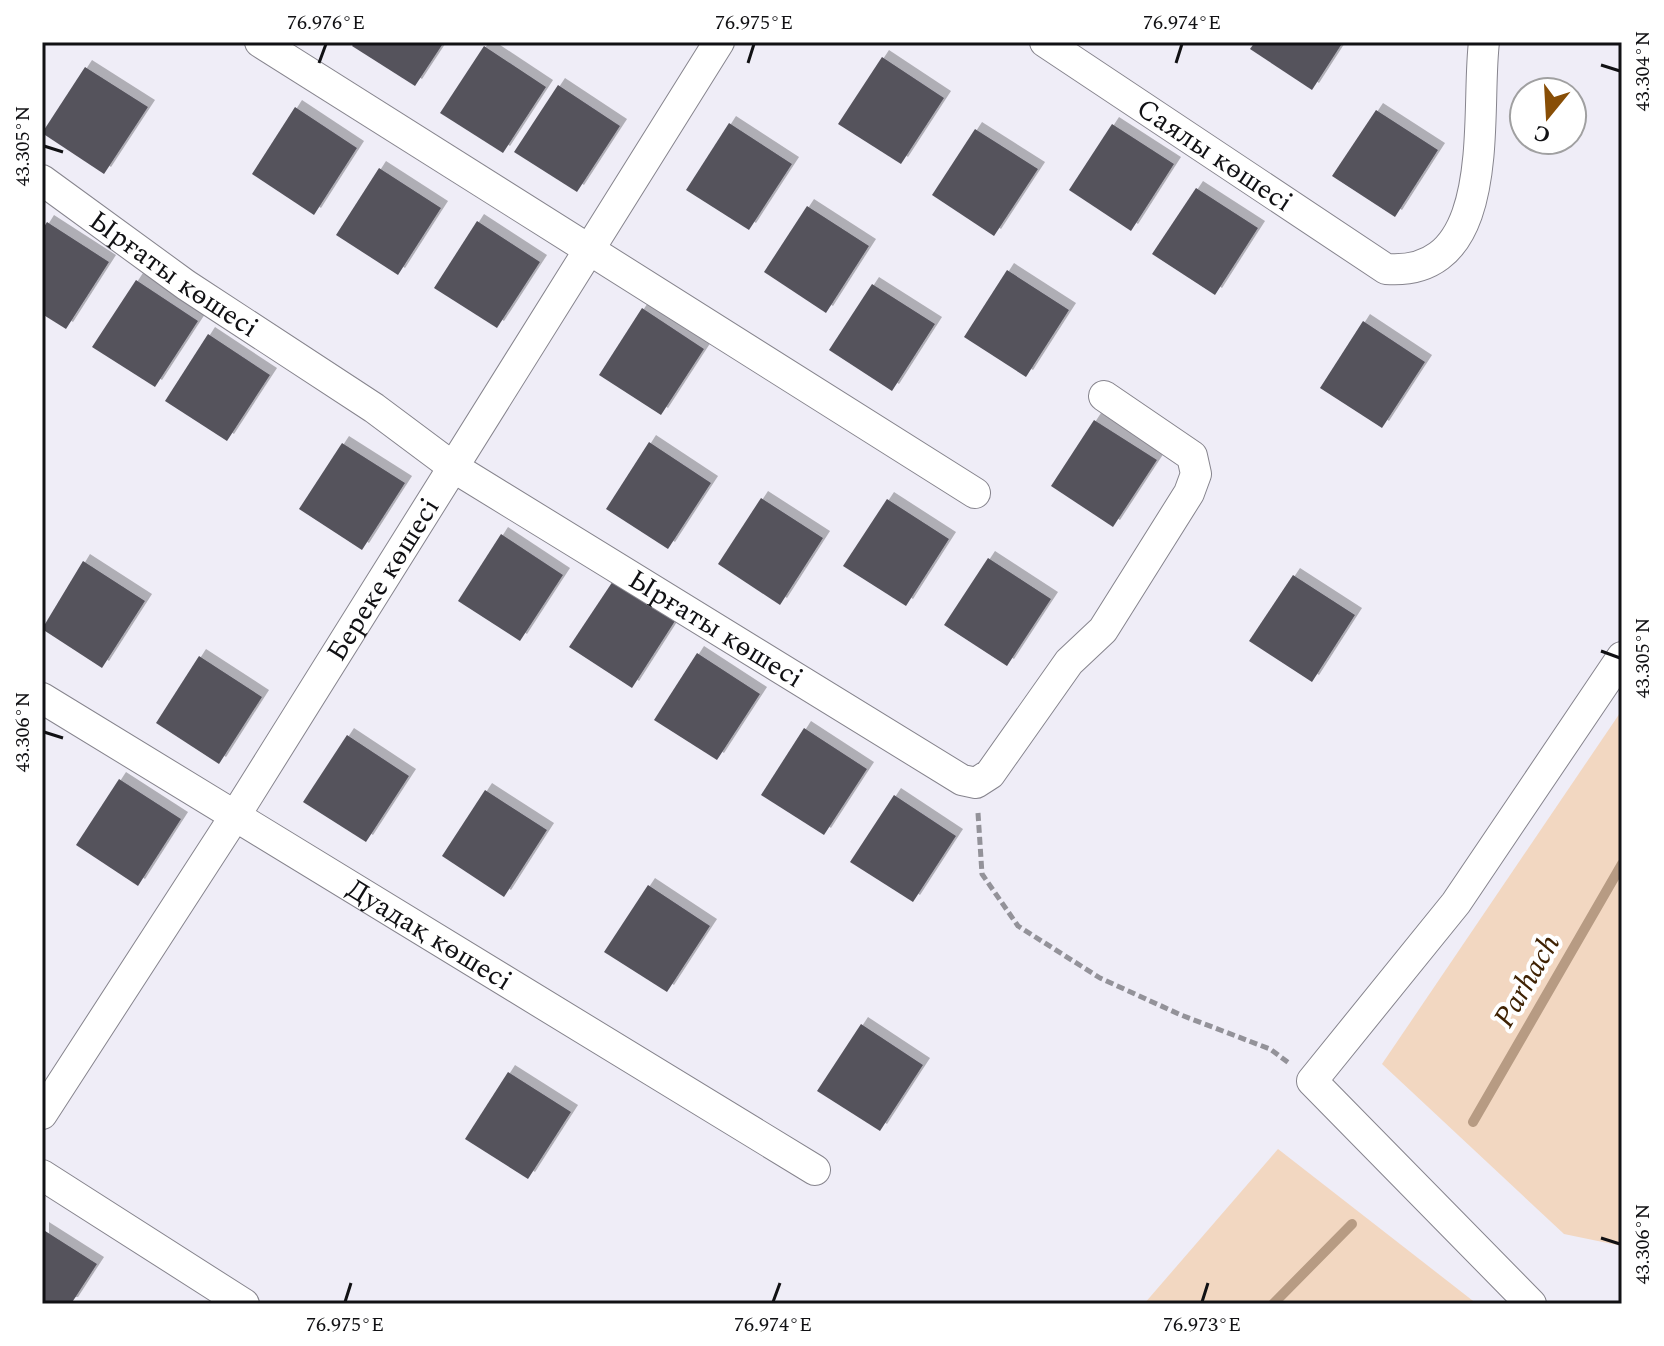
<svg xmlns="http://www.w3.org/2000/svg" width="1664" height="1346" font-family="Spectral,serif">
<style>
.green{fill:#f2d7c1}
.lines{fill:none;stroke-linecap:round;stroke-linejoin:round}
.stream{stroke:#b79b83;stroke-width:10}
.building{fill:#55535c;filter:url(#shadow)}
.street-casing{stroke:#86848d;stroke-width:32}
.path{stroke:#939299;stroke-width:5;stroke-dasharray:8 4;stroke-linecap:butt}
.street{stroke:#fff;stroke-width:30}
.ticks{fill:none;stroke:#111114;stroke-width:3}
.labels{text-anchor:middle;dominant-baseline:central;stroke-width:8;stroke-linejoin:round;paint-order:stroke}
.street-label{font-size:28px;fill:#111114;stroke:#fff}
.water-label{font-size:30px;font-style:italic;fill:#3f2203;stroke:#fff}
.neatline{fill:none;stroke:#111114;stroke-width:3}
.ticks-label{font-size:20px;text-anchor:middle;fill:#111114}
</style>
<defs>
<filter id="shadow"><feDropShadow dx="7" dy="-7" stdDeviation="0" flood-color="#0004"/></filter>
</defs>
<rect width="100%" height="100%" fill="#efedf7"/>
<!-- green -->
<g class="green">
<path d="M1622,710v536l-58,-12 -182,-170z"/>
<path d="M1278,1149l199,155h-333z"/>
</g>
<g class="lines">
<!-- stream -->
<g class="stream">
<path d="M1473,1122l149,-258"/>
<path d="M1273,1304l79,-80"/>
</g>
</g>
<!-- building -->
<g class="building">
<path d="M355,42h89l-29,44 -63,-40z"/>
<path d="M1255,42h88l-31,48 -62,-41z"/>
<path d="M484,46l62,41 -43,66 -63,-40z"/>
<path d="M882,57l62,41 -43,66 -63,-40z"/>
<path d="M85,67l63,40 -44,67 -62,-41z"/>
<path d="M558,85l62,41 -43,66 -63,-40z"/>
<path d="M295,107l62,41 -43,67 -62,-41z"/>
<path d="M1376,110l62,40 -43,67 -63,-41z"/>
<path d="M729,123l63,41 -43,66 -63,-40z"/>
<path d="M1112,124l62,40 -43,67 -62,-41z"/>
<path d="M975,129l63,40 -44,67 -62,-41z"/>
<path d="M379,168l62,40 -43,67 -62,-40z"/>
<path d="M1196,188l62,40 -43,67 -63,-41z"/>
<path d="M807,206l62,40 -43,67 -62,-41z"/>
<path d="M477,221l63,41 -43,66 -63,-40z"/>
<path d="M47,222l62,40 -43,67 -24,-15v-84z"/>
<path d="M1007,270l62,40 -43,67 -62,-40z"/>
<path d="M136,280l62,41 -43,66 -63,-40z"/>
<path d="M872,284l63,40 -43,67 -63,-41z"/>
<path d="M642,308l62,41 -43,66 -62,-40z"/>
<path d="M1363,321l62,41 -43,66 -62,-40z"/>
<path d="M208,334l62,41 -43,66 -62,-40z"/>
<path d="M1094,420l63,40 -44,67 -62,-41z"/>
<path d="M649,442l62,41 -43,66 -62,-40z"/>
<path d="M342,443l63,40 -43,67 -63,-41z"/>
<path d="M761,498l62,40 -43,67 -62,-41z"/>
<path d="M887,499l62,40 -43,67 -63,-40z"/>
<path d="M501,534l62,41 -43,66 -62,-40z"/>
<path d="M988,558l63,41 -44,67 -63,-41z"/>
<path d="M83,561l62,40 -43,67 -60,-39z"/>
<path d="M1293,575l62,40 -43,67 -63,-41z"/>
<path d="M613,581l62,40 -43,67 -63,-41z"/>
<path d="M697,653l63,41 -43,66 -63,-40z"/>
<path d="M199,656l63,41 -43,67 -63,-41z"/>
<path d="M804,728l63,41 -43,66 -63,-40z"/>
<path d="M347,735l62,41 -43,66 -63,-40z"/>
<path d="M119,779l62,40 -43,67 -62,-41z"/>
<path d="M485,790l62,40 -43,67 -62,-41z"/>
<path d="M894,795l62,41 -43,66 -63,-40z"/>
<path d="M648,885l62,41 -43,66 -63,-40z"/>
<path d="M861,1024l62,41 -43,66 -63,-40z"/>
<path d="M508,1072l63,40 -43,67 -63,-40z"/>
<path d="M42,1229l55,35 -26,40h-29z"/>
</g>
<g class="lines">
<defs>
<g id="street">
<path d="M260,42l715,451"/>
<path id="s1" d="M1045,42l341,227c114,9 89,-155 98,-227"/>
<path id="s2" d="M42,180l144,105 188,123 79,59 509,313 14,3 14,-9 79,-112 34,-32 86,-137 7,-19 -4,-18 -88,-60"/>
<path id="s3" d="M42,698l773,472"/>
<path id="s4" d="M42,1114l193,-298 484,-774"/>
<path d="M42,1175l202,129"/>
<path d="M1531,1304l-219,-223 144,-178 166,-246"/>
</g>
</defs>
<!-- street casing -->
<use href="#street" class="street-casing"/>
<!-- path -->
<path class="path" d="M978,813l4,61 36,52 82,52 81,37 89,34 19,14"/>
<!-- street -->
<use href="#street" class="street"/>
</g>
<!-- ticks -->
<path class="ticks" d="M319,63l7,-19M748,63l6,-19M1176,63l6,-19M1601,65l19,6M44,146l19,6M1601,651l19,7M44,732l19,6M1601,1238l19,6M345,1302l6,-19M773,1302l7,-19M1202,1302l6,-19"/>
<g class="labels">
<!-- street labels -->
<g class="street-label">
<text stroke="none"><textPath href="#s1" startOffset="204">Саялы көшесі</textPath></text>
<text stroke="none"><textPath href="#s2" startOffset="162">Ырғаты көшесі</textPath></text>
<text stroke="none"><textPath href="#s4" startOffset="634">Береке көшесі</textPath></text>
<text stroke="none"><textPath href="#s2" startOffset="810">Ырғаты көшесі</textPath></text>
<text stroke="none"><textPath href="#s3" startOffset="454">Дуадақ көшесі</textPath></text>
</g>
<!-- water labels -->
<g class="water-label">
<text transform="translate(1527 981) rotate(-60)">Parhach</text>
</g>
</g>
<!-- border -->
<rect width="1664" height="1346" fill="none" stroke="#ffffff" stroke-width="88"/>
<!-- north arrow -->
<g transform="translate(1548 116) rotate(198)"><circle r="38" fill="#ffffff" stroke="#a0a0a1" stroke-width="2"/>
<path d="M0-6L14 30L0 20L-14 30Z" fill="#884e06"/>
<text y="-12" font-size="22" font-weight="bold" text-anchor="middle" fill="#111114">С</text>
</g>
<rect x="44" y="44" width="1576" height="1258" class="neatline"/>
<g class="ticks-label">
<text x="326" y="29">76.976°E</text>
<text x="754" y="29">76.975°E</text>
<text x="1182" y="29">76.974°E</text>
<text transform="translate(1642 71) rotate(-90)" y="7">43.304°N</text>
<text transform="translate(22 146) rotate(-90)" y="7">43.305°N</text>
<text transform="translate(1642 658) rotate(-90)" y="7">43.305°N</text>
<text transform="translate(22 732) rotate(-90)" y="7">43.306°N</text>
<text transform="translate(1642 1244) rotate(-90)" y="7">43.306°N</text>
<text x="345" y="1331">76.975°E</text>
<text x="773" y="1331">76.974°E</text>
<text x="1202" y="1331">76.973°E</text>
</g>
</svg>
